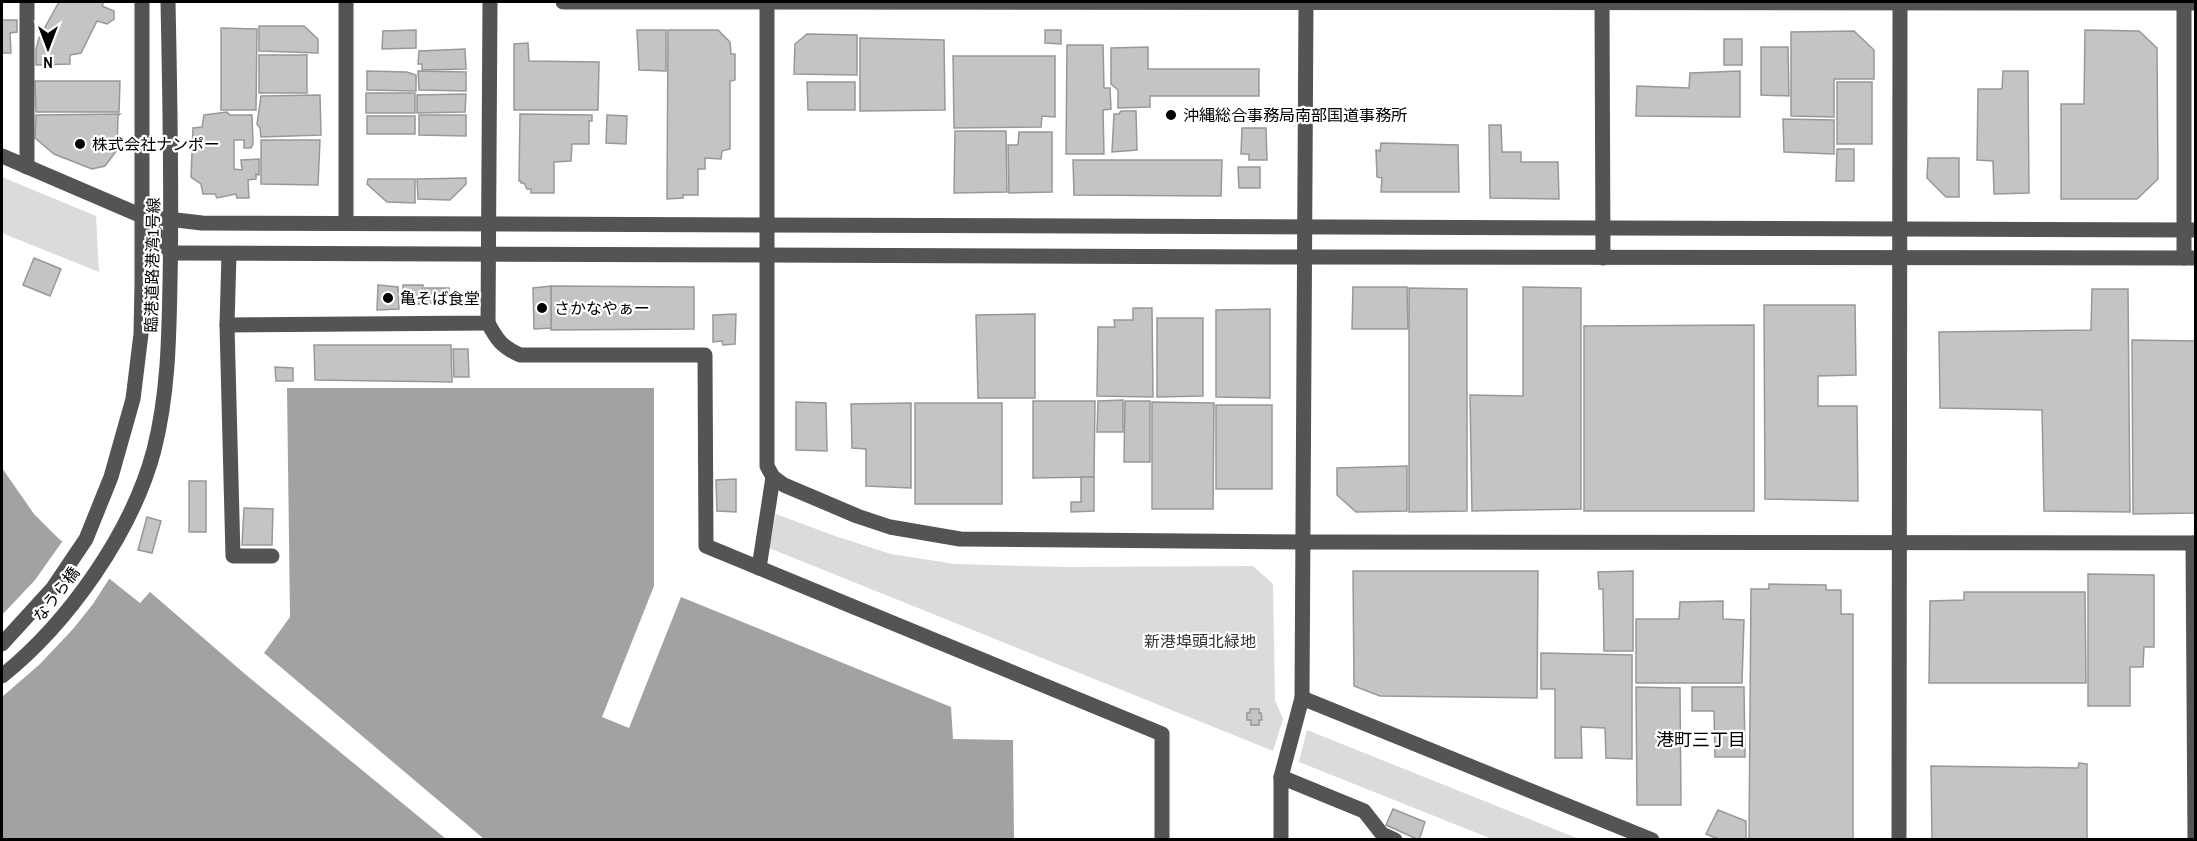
<svg xmlns="http://www.w3.org/2000/svg" width="2197" height="841" font-family="'Archivo Narrow','Noto Sans JP',sans-serif">
<style>
.green{fill:#dbdbdb}
.water{fill:#a2a2a2}
.pier{fill:#fff}
.building{fill:#c4c4c4;stroke:#989898;stroke-width:1.5}
.lines{fill:none;stroke-linecap:round;stroke-linejoin:round}
.minor{stroke:#545454;stroke-width:15}
.poi-dot{fill:#000;stroke:#fff;stroke-width:2}
.labels{text-anchor:middle;dominant-baseline:central;stroke-width:4.5;stroke-linejoin:round;paint-order:stroke}
.poi-label{font-size:16px;fill:#000;stroke:#fff;text-anchor:start}
.street-label{font-size:16px;fill:#000;stroke:#fff}
.park-label{font-size:16px;fill:#323232;stroke:#fff}
.neighbourhood-label{font-size:18px;fill:#000;stroke:#fff}
</style>
<rect width="100%" height="100%" fill="#fff"/>
<!-- green -->
<g class="green">
<path d="M2,177l94,39 3,56 -97,-39z"/>
<path d="M776,514l59,22 56,18 64,10 112,3 186,-1 20,18 2,116 8,19 -10,32 -504,-203z"/>
<path d="M1307,730l272,109h-87l-193,-77z"/>
</g>
<!-- water -->
<g class="water">
<path d="M287,388h367v198l-52,131 27,11 52,-131 270,110 2,32 60,1 1,99h-530l-220,-186 26,-36z"/>
<path d="M2,468l32,46 24,24 82,65 10,-11 95,82 201,165h-444z"/>
</g>
<!-- pier -->
<path class="pier" d="M64,539l47,37 -18,28 -20,25 -33,35 -38,33v-82l33,-35z"/>
<!-- building -->
<g class="building">
<path d="M59,2h45l-2,4 12,5v8l-7,5 -10,-3 -16,32 -11,2v9l-34,1v-16l3,-11z"/>
<path d="M2,20h15v12l-7,1 1,20h-9z"/>
<path d="M259,26h45l14,13v14l-59,-2z"/>
<path d="M221,28l36,1 -1,81h-35z"/>
<path d="M416,30v18l-34,1 1,-18z"/>
<path d="M637,30h29v41l-27,-1z"/>
<path d="M668,30h50l12,12 1,12h4v26l-5,1v68l-8,2 -1,8 -16,-1v11h-7v26h-15v3l-16,1z"/>
<path d="M1045,30h16v14l-16,-1z"/>
<path d="M2085,30l54,1 18,17 1,131 -21,20h-76v-95h23z"/>
<path d="M1854,31l20,19v29h-40v38l-43,-1v-84z"/>
<path d="M807,34l50,1v40l-63,-1 1,-30z"/>
<path d="M860,38l84,2 1,70 -85,1z"/>
<rect x="1724" y="39" width="18" height="26"/>
<path d="M528,43l1,18 70,1 -1,48h-84v-66z"/>
<path d="M1067,45h36l1,43h6l1,21 -8,1 1,44h-38z"/>
<path d="M1148,47v22h111v27h-109v11l-32,1v-18l-7,-6v-36z"/>
<path d="M1761,47h27l1,49 -28,-1z"/>
<path d="M465,49l1,20 -44,1v-6h-4l1,-13z"/>
<rect x="259" y="55" width="48" height="38"/>
<path d="M953,56h102v61l-13,-1 -1,11 -87,1z"/>
<path d="M367,71l40,1 9,3v16l-49,-1z"/>
<path d="M418,71l48,1v19l-47,-1z"/>
<path d="M1740,71v46l-104,-1 1,-30 52,2 1,-15z"/>
<path d="M2003,71h25l1,122 -35,1 -1,-33 -16,-1 1,-71h24z"/>
<path d="M35,81h85l-1,31h-83z"/>
<path d="M807,82h48v28h-47z"/>
<rect x="1837" y="82" width="35" height="62"/>
<rect x="366" y="93" width="49" height="20"/>
<path d="M466,94l-1,18 -48,1v-18z"/>
<path d="M320,95l1,40 -60,2 -1,-9 -3,-4 4,-28z"/>
<path d="M1121,111h15l1,39 -25,2 2,-38h5z"/>
<path d="M227,112l3,3h22l1,29 -2,4h-7v-8h-10v29l8,1 -1,-10 18,-1v16l-3,-1v5l-8,1 1,18h-12l-1,-4 -19,4 -2,-4h-12l-2,-10 -10,-7 2,-49 9,-1 2,-12z"/>
<path d="M120,114l-2,2 -1,34 -12,16 -13,3 -38,-15 -19,-16 1,-23z"/>
<path d="M520,114l72,1v6h-3v23h-17l-1,17 -17,1v31h-23v-4h-4l-3,-6h-3v-2h-2z"/>
<path d="M419,115h47v21l-47,-1z"/>
<path d="M607,115l20,1 -1,28 -20,-1z"/>
<rect x="367" y="116" width="48" height="18"/>
<path d="M1783,119l51,1v34l-50,-2z"/>
<path d="M1489,125h12l1,27h19v10h37l1,37 -69,-1z"/>
<path d="M1242,128h24l1,32h-18v-6h-8z"/>
<path d="M955,131h51l1,61 -53,1z"/>
<path d="M1019,132h33v60l-43,1 -1,-48h10z"/>
<path d="M261,140h59l-2,45 -57,-1z"/>
<path d="M1381,143l77,2 1,47h-78l1,-14 -5,-1 -1,-27 4,1z"/>
<path d="M1837,149h17v32h-18z"/>
<path d="M1928,158h31v39h-13l-19,-19z"/>
<path d="M1073,160h149l-1,36 -147,-1z"/>
<path d="M1238,167h22v21h-21z"/>
<path d="M466,178v6l-16,16 -32,-1 -1,-20z"/>
<path d="M368,179h47v24l-28,-1 -20,-18z"/>
<path d="M34,258l27,11 -11,27 -27,-11z"/>
<path d="M378,285l20,2 1,22 -22,1z"/>
<path d="M403,285h20l-1,19h-19z"/>
<path d="M551,286l143,1v42l-143,1z"/>
<path d="M551,286v42l-17,1 -1,-41z"/>
<path d="M1353,287h54l1,42h-56z"/>
<path d="M1523,287l58,1v221l-109,2 -2,-116 53,1z"/>
<path d="M425,288h24v8h-4v7h-20z"/>
<path d="M1409,288l58,1v222l-58,1z"/>
<path d="M2092,289h36l2,223 -86,-1 -2,-101 -102,-2 -1,-76 152,-2z"/>
<path d="M1764,305h91l1,70 -38,1v30h39l1,95 -93,-2z"/>
<path d="M1133,308h19l1,89 -56,-1 1,-69h17l-1,-7h19z"/>
<path d="M1270,309v89l-54,-1v-87z"/>
<path d="M736,314l-1,30 -12,1 -1,-4 -9,1v-27z"/>
<path d="M1035,314v84h-57l-2,-83z"/>
<path d="M1157,318h46v78l-46,1z"/>
<path d="M1754,325v186h-170v-185z"/>
<path d="M2132,340l64,1v172l-63,1z"/>
<path d="M314,345h137l1,37 -137,-2z"/>
<path d="M453,349h15l1,28h-15z"/>
<path d="M275,367l18,1v13h-17z"/>
<path d="M1123,400v32h-26l1,-31z"/>
<path d="M1033,401h62l-1,76 -61,1z"/>
<path d="M1125,401h25v61h-26z"/>
<path d="M796,402l30,1 1,48 -31,-1z"/>
<path d="M1152,402l62,1 -1,106h-61z"/>
<path d="M911,403v85l-45,-2v-37l-14,-1 -1,-44z"/>
<rect x="915" y="403" width="87" height="101"/>
<rect x="1216" y="405" width="56" height="84"/>
<path d="M1407,466v45l-51,1 -19,-17v-27z"/>
<path d="M1081,477h13v34l-23,1v-10h10z"/>
<path d="M736,479v33l-19,-1 -1,-31z"/>
<rect x="189" y="481" width="17" height="51"/>
<path d="M244,508l29,1 -1,36h-30z"/>
<path d="M147,517l14,4 -9,32 -14,-3z"/>
<path d="M1353,571h185l-1,127 -157,-2 -26,-10z"/>
<path d="M1633,571v80h-29l-1,-62h-4l-1,-17z"/>
<path d="M2088,574l66,1v72h-10l-1,20h-13v39h-42z"/>
<path d="M1769,584l57,1v5h15v24h12v226h-104l2,-251h18z"/>
<path d="M1964,592h121l1,91h-157l1,-82 34,-1z"/>
<path d="M1723,601v18l21,1 -2,63h-106v-64h43l1,-17z"/>
<path d="M1541,653l91,2v104l-26,-1 -1,-30 -24,-1 1,31h-27v-69h-14z"/>
<path d="M1636,687l44,1 1,117h-44z"/>
<path d="M1692,687h52l1,70h-30l-1,-46h-22z"/>
<path d="M1250,709h9v4h2l1,7h-3v5h-8v-5h-4v-7h3z"/>
<path d="M2079,763l8,1v76h-155l-1,-74 147,2z"/>
<path d="M1393,809l32,13 -6,18 -33,-15z"/>
<path d="M1718,810l28,11v19h-25l-15,-6z"/>
</g>
<g class="lines">
<!-- minor -->
<g class="minor">
<path d="M27,2v165"/>
<path d="M346,2v221"/>
<path d="M563,2l1633,1"/>
<path d="M767,2v464l6,11 11,8 73,31 33,11 70,12 343,3 893,1"/>
<path d="M1602,2l1,256"/>
<path d="M2184,3v255"/>
<path d="M2,156l140,60 60,7 1994,7"/>
<path d="M142,216l29,37"/>
<path d="M171,253l1133,4 892,1"/>
<path d="M229,254l-2,71 6,231h39"/>
<path d="M488,323c9,17 14,24 32,32h185l1,191 456,188v106"/>
<path d="M227,325l261,-2 2,-321"/>
<path d="M2193,543l2,297"/>
<path d="M759,568l14,-91"/>
<path d="M2,644l51,-56 33,-49 25,-62 22,-78 8,-65 1,-50v-282"/>
<path d="M2,676c66,-53 130,-143 152,-226 14,-55 15,-111 16,-167 2,-94 0,-188 -2,-281"/>
<path d="M1302,698l350,142"/>
<path d="M1281,777l83,34 18,23 13,6"/>
<path d="M1281,840v-63l21,-79 4,-696"/>
<path d="M1899,840l1,-838"/>
</g>
</g>
<!-- markers -->
<g class="poi-dot">
<circle cx="1171" cy="115" r="6"/>
<circle cx="80" cy="144" r="6"/>
<circle cx="388" cy="298" r="6"/>
<circle cx="542" cy="308" r="6"/>
</g>
<g class="labels">
<!-- poi labels -->
<g class="poi-label">
<text x="1183" y="115">沖縄総合事務局南部国道事務所</text>
<text x="92" y="144">株式会社ナンポー</text>
<text x="400" y="298">亀そば食堂</text>
<text x="554" y="308">さかなやぁー</text>
</g>
<!-- street labels -->
<g class="street-label">
<text transform="translate(152 265) rotate(-89)">臨港道路港湾1号線</text>
<text transform="translate(56 594) rotate(-52)">なうら橋</text>
</g>
<!-- park labels -->
<g class="park-label">
<text x="1200" y="641">新港埠頭北緑地</text>
</g>
<!-- neighbourhood labels -->
<g class="neighbourhood-label">
<text x="1701" y="739">港町三丁目</text>
</g>
</g>
<!-- border -->
<rect width="2197" height="841" fill="none" stroke="#000000" stroke-width="6"/>
<!-- north arrow -->
<g transform="translate(48 48) rotate(180)" stroke="#ffffff" stroke-width="4.5" paint-order="stroke">
<path d="M0-4.5L10 22L0 15L-10 22Z" fill="#000000"/>
<text y="-9" font-size="16" font-weight="bold" text-anchor="middle" fill="#000000">N</text>
</g>
</svg>
